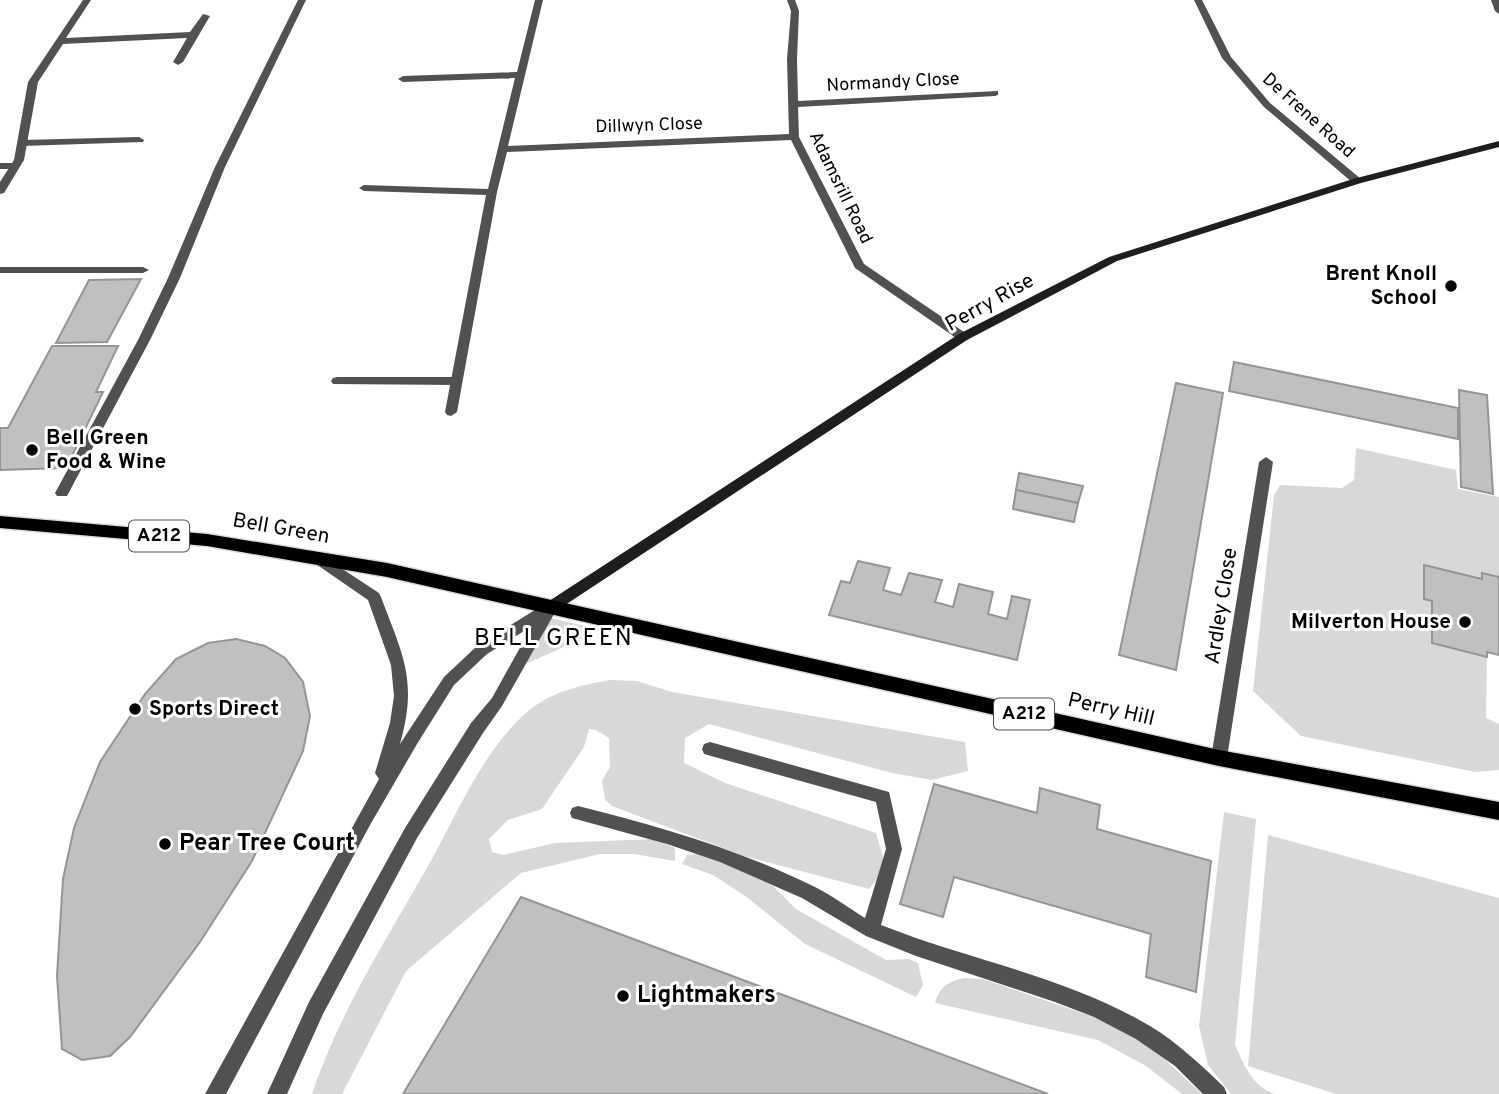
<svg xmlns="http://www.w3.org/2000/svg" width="1499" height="1094" font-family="Overpass,sans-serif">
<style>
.green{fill:#d8d8d8}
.building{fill:#c0c0c0;stroke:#959595;stroke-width:2}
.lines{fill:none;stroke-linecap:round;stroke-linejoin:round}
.primary-casing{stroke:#dbdbdb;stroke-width:3}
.lane{fill:#515151;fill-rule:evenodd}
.street{fill:#515151;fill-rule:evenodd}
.secondary{fill:#1e1e1e;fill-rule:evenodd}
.primary{fill:#000;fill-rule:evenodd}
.poi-dot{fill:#000;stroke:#fff;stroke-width:2.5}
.labels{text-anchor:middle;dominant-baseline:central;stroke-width:6;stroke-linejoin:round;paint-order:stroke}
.far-street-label{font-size:18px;fill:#000;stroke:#fff}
.shield{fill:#fff;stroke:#4c4c4c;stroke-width:2}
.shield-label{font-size:19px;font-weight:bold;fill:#000}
.poi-label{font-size:21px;font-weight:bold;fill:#000;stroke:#fff;text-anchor:end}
.street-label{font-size:21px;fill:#000;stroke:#fff}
.quarter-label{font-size:24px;letter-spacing:2px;fill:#000;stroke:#fff}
.near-poi-label{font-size:24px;font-weight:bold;fill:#000;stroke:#fff;text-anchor:start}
</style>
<rect width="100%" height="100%" fill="#fff"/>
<!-- green -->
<g class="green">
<path d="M1356,448l100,22 2,19 41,8v80l-16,-4 -1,6 -57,-14 -1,34 8,2v42l55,14 -1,61 13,6v46l-24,2 -174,-36 -48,-45 21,-196 6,-10 62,3 12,-8z"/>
<path d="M551,618l50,12 -75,34z"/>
<path d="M609,680l28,1 35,11 293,50 3,29 -36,9 -40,-7 -183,-49 -24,14 -1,25 41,20 151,50 10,35 -17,21 -125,-33 -132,-50 -7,-6 -3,-19 8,-14 -1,-29 -13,-8 -7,-1 -5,18 -42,62 -34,11 -19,19 3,13 11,3 52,-12 99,-4 21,9v13l-41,-7h-34l-79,19 -115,98 -64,123h-30c27,-81 74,-154 116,-228 29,-51 53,-113 98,-153 24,-21 52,-27 83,-33z"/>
<path d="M1224,812l32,7 -21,225c8,20 18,44 41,50h-45l-23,-29 -9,-39z"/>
<path d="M1268,835l231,63v196h-163l-88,-28z"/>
<path d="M699,854l36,12 38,20 23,23 90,51 23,-1 9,4 5,22 -7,12 -111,-53 -57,-46 -35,-23 -31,-11 5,-9z"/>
<path d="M964,978l19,1 128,44 46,29 45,42h-20l-36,-28 -48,-26 -163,-37c5,-17 13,-21 29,-25z"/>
</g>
<!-- building -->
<g class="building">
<path d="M141,279l-34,63 -51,1 33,-63z"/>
<path d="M52,346h66l-22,46h7l-37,76 -66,2v-42h8z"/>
<path d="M1234,362l224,46v31l-229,-48z"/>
<path d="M1176,383l47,10 -47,277 -57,-15z"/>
<path d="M1459,390l28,5 6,99 -32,-7z"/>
<path d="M1019,473l64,13 -5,17 -62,-13z"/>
<path d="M1016,490l62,13 -4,19 -61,-13z"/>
<path d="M858,561l32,7 -7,22 18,5 8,-22 33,7 -7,22 18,5 6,-23 34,8 -5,22 19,5 5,-23 18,4 -13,60 -188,-45 12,-34 9,2z"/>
<path d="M1424,565l58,14v-6l17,4v78l-12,-3v5l-55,-14v-42l-8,-2z"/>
<path d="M236,639l29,7 20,12 18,24 7,34 -7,35 -51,110 -52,81 -70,95 -20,19 -28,4 -20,-11 -5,-73 6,-97 11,-51 26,-66 45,-68 31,-35 32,-16z"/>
<path d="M934,784l103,29 3,-25 60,17 -3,24 114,32 -15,131 -50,-15 5,-43 -197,-57 -11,40 -43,-13z"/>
<path d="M521,897l527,197h-645z"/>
</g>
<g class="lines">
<defs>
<path id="primary" d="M0,516l207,18 180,29 832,187 280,52v18l-280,-54 -832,-189 -180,-31 -207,-18z"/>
</defs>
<!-- primary casing -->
<use href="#primary" class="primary-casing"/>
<!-- lane -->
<g class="lane">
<path d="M139,137l5,3 -1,2 -121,4 -5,-3 5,-3z"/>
<path d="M0,163h15l5,3 -5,3h-15z"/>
<path d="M337,377h119l6,4 -6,4 -123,-1 -2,-3 2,-3z"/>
<path d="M318,553l61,40 2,4c22,59 37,83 19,147l44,-67 33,-31 69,-43h10l2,4 -56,99 -19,27 -66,105 -94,176 -36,80h-20l42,-92 96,-174 66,-105 21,-25 40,-72 -45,28 -33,31 -37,59 -47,81 -144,269h-21l174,-315 -4,-6 15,-50 4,-27 -3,-31 -23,-65 -55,-38 -2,-4 2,-4z"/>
<path d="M710,742l179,50 13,57 -21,76c88,35 187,52 269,101 28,17 51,39 74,61l3,7h-24l-28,-28 -39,-27 -42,-22 -39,-15 -139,-46 -50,-20 -64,-38 -82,-36 -53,-18 -95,-26 -2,-5 2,-5 6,-2c81,20 162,44 237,81 18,9 34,21 50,31l21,-69 -10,-47 -172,-48 -2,-5 2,-5z"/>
</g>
<!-- street -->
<g class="street">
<path d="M83,0h8l-25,38 124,-6 13,-18 7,2 -27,46 -5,3 -5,-3 14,-24 -124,6 -25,38 -14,78 -20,33 -4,1v-12l14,-22 14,-78z"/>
<path d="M298,0h8l-81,167 -45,111 -30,62 -83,156h-10l-2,-3 83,-153 30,-62 47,-111z"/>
<path d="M535,0h8l-35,146 281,-12 -2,-75 4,-48 -4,-11h8l4,11 -2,48 1,42 200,-10v4l-3,1 -197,11 1,30 65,127 103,70 2,3 -2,3h-8l-104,-72 -64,-128 -284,12 -10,40 -40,220 -6,4 -4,-1 -2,-3 41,-217 -122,-4 -5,-3 5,-3 124,4 27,-111 -112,4 -5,-3 5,-3 114,-4z"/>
<path d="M1194,0h8l29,57 39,46 91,76v4h-8l-89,-76 -42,-49z"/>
<path d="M1491,0h8v14l-4,-3z"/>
<path d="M0,267h143l6,3 -6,3h-143z"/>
<path d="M1266,457l7,5 -46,296 -2,5 -6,2 -6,-2 -2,-5 48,-296z"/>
</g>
<!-- secondary -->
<path class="secondary" d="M1499,141v6l-138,36 -244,78 -150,79 -411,271h-10l-2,-4 2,-4 413,-269 150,-77 244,-78z"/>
<!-- primary -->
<use href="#primary" class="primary"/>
</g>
<!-- markers -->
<g class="poi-dot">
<circle cx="1451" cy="286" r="7"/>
<circle cx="32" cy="450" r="7"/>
<circle cx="1465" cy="622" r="7"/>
<circle cx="135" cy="709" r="7"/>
<circle cx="165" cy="844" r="7"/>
<circle cx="623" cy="996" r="7"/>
</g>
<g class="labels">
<!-- far-street labels -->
<g class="far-street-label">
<text transform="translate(893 83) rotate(-3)">Normandy Close</text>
<text transform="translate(1308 116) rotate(42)">De Frene Road</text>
<text transform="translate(649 126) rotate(-2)">Dillwyn Close</text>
<text transform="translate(840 188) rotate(64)">Adamsrill Road</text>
</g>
<!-- shield labels -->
<g class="shield">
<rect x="129" y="520.5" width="60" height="31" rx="5"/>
<rect x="994" y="698.5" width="60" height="31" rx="5"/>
</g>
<g class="shield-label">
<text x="159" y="536">A212</text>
<text x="1024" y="714">A212</text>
</g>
<!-- poi labels -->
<g class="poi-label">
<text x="1437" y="274">Brent Knoll<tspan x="1437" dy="24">School</tspan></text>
<text x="46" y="438" text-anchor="start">Bell Green<tspan x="46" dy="24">Food &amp; Wine</tspan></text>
<text x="1451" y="622">Milverton House</text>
<text x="149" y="709" text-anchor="start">Sports Direct</text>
</g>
<!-- street labels -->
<g class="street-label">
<text transform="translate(990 303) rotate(-29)">Perry Rise</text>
<text transform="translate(281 529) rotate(10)">Bell Green</text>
<text transform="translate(1222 606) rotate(-81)">Ardley Close</text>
<text transform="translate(1111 710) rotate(13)">Perry Hill</text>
</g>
<!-- quarter labels -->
<g class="quarter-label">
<text x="554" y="639">BELL GREEN</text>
</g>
<!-- near-poi labels -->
<g class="near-poi-label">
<text x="179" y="844">Pear Tree Court</text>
<text x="637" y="996">Lightmakers</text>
</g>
</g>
</svg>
